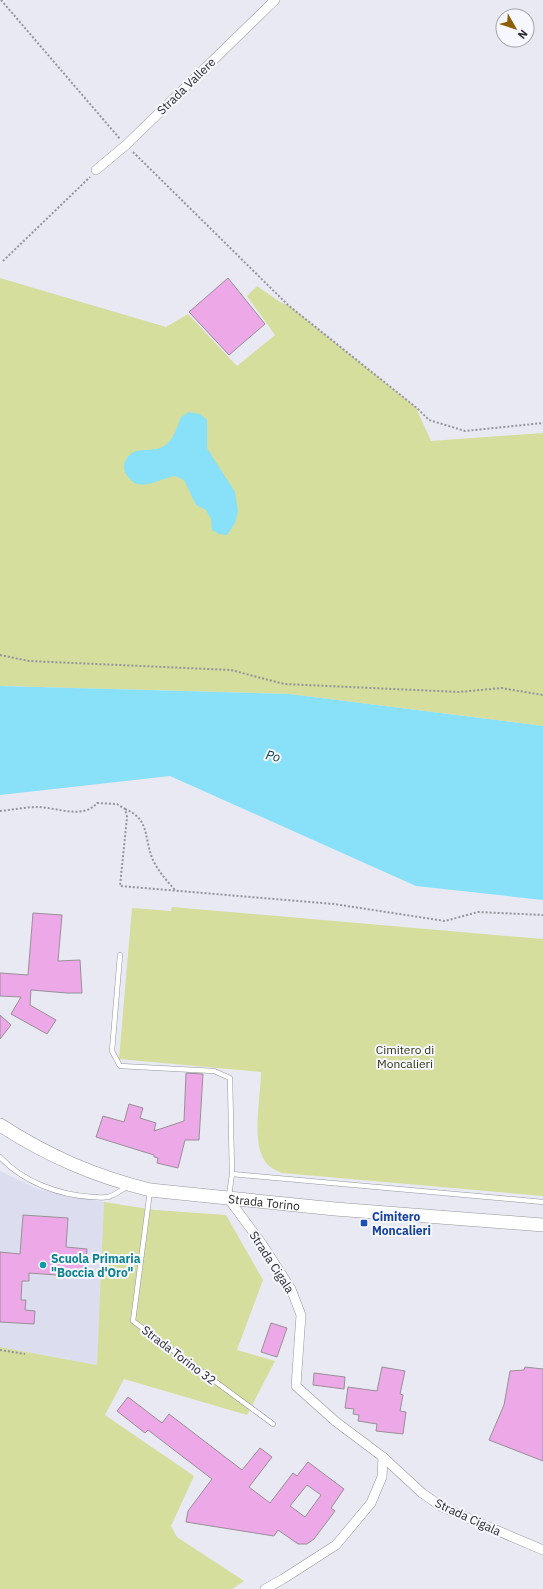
<svg xmlns="http://www.w3.org/2000/svg" width="543" height="1589" font-family="'IBM Plex Sans',sans-serif">
<style>
.built{fill:#dcdeef}
.green{fill:#d5de9c}
.water{fill:#88e1f9}
.building{fill:#eda8e7;stroke:#989097;fill-rule:evenodd}
.lines{fill:none;stroke-linecap:round;stroke-linejoin:round}
.lane-casing{stroke:#95959e;stroke-width:5.5}
.street-casing{stroke:#95959e;stroke-width:10}
.secondary-casing{stroke:#95959e;stroke-width:14}
.path{stroke:#94949c;stroke-width:2;stroke-dasharray:2 2;stroke-linecap:butt}
.lane{stroke:#fff;stroke-width:4.5}
.street{stroke:#fff;stroke-width:9}
.secondary{stroke:#fff;stroke-width:13}
.transit-dot{fill:#1a4fb4;stroke:#f6f7ff;stroke-width:1.5}
.culture-dot{fill:#0f9aa8;stroke:#f6f7ff;stroke-width:1.5}
.labels{text-anchor:middle;dominant-baseline:central;stroke-width:4;stroke-linejoin:round;paint-order:stroke}
.street-label{font-size:12px;fill:#27272b;stroke:#f6f7ff}
.park-label{font-size:12px;fill:#30340e;stroke:#f6f7ff}
.transit-label{font-size:12px;font-weight:bold;fill:#164399;stroke:#f6f7ff;text-anchor:start}
.culture-label{font-size:12px;font-weight:bold;fill:#0d838f;stroke:#f6f7ff;text-anchor:start}
.water-label{font-size:13px;font-style:italic;fill:#033d4a;stroke:#f6f7ff}
</style>
<rect width="100%" height="100%" fill="#e9e9f3"/>
<!-- built -->
<path class="built" d="M0,1171l37,18 67,13 -1,60 -6,103 -97,-18z"/>
<!-- green -->
<g class="green">
<path d="M0,278l166,49 22,-13 49,52 38,-31 -28,-39 10,-10 23,16 8,3 130,104 -1,1 14,31 112,-8v293l-254,-32 -289,-8z"/>
<path d="M172,907l371,32v257l-261,-23c-4,-2 -10,-4 -13,-7 -20,-19 -8,-68 -8,-94l-142,-13 13,-151 39,3z"/>
<path d="M104,1202l51,8 71,5 37,65 -26,70 38,11 -28,54 -123,-36 -19,36 89,61 -23,50 6,11 67,44 -12,8h-232v-242l97,18z"/>
</g>
<!-- water -->
<g class="water">
<path d="M189,412l11,2 7,6v28l28,44 3,19 -3,12 -8,12 -8,-1 -7,-4 -1,-11 -5,-9 -10,-5 -12,-25 -9,-4c-14,2 -35,17 -46,2 -3,-3 -5,-7 -5,-11 0,-6 4,-12 10,-15 8,-4 21,0 30,-6 10,-6 13,-19 17,-29z"/>
<path d="M0,686l289,8 254,32v174l-127,-14 -246,-110 -170,19z"/>
</g>
<!-- building -->
<g class="building">
<path d="M228,278l37,46 -36,31 -40,-43z"/>
<path d="M33,913l29,2 -4,46 22,-1 2,33h-15l-36,-3 -1,15 26,15 -9,14 -36,-20 10,-17 -21,-1v-23l28,2z"/>
<path d="M0,1015l11,10 -11,14z"/>
<path d="M186,1073l17,1 -4,66h-14l-7,28 -21,-5 1,-5 -4,-1v-2l-58,-18 7,-21 21,6 5,-18 14,4 -3,10 16,5 -2,8 30,-10z"/>
<path d="M23,1215l45,3 -2,29 21,2 -2,28 -56,-4v8h-7l-1,19h5l-1,10 10,1 -1,13 -34,-2v-70l20,2z"/>
<path d="M271,1323l16,5 -10,29 -16,-5z"/>
<path d="M382,1367l23,4 -5,23 3,1 -3,16 6,1 -3,22 -27,-3 1,-7 -19,-3 1,-6 -6,-1 1,-5 -9,-1 3,-21 29,4z"/>
<path d="M525,1367l18,2v92l-54,-21 15,-35 6,-34 14,-1z"/>
<path d="M314,1373l31,4 -1,12 -31,-4z"/>
<path d="M128,1397l34,26 7,-9 73,56 18,-22 12,9 -23,30 21,16 23,-30 4,3 11,-14 36,27 -13,19 4,3 -21,28 -7,5h-9l-20,-14 -4,6 -88,-14 2,-11 24,-32 -64,-49 -3,3 -28,-22zM307,1485l14,10 -16,22 -15,-11z"/>
</g>
<g class="lines">
<defs>
<g id="lane">
<path d="M120,955l-8,96 8,15 94,5 16,7 2,96"/>
<path d="M0,1157c23,25 59,38 92,40 5,0 11,1 16,0 7,-2 13,-7 19,-10"/>
<path d="M150,1191l-17,130 140,103"/>
<path d="M229,1196l3,-22 311,28"/>
</g>
<g id="street">
<path d="M96,170l30,-25 149,-145"/>
<path d="M228,1198l34,46 29,45 10,26 -5,71 39,35 48,36 -1,20 -11,26 -35,42 -53,34 -18,10"/>
<path d="M383,1457l39,36 20,14 101,43"/>
</g>
<g id="secondary">
<path id="s1" d="M0,1125c48,31 94,51 150,65l185,19 208,16"/>
</g>
</defs>
<!-- lane casing -->
<use href="#lane" class="lane-casing"/>
<!-- street casing -->
<use href="#street" class="street-casing"/>
<!-- secondary casing -->
<use href="#secondary" class="secondary-casing"/>
<!-- path -->
<g class="path">
<path d="M1,0l119,139"/>
<path d="M133,152l155,153 130,104 11,11 36,11 78,-8"/>
<path d="M3,261l87,-84"/>
<path d="M0,655l29,6 202,9 53,14 175,8 42,-4 42,7"/>
<path d="M125,809c27,11 18,32 29,53 5,10 13,19 21,28"/>
<path d="M0,811c12,-1 25,-4 37,-4 19,0 46,13 60,-4l20,1 8,5 2,8 -7,69 214,18 111,17 33,-9 65,3"/>
<path d="M0,1350l25,4"/>
</g>
<!-- lane -->
<use href="#lane" class="lane"/>
<!-- street -->
<use href="#street" class="street"/>
<!-- secondary -->
<use href="#secondary" class="secondary"/>
</g>
<!-- markers -->
<rect class="transit-dot" x="360" y="1219" width="8" height="8" rx="2"/>
<circle class="culture-dot" cx="43" cy="1265" r="4"/>
<g class="labels">
<!-- street labels -->
<g class="street-label">
<text transform="translate(186 86) rotate(-44)">Strada Vallere</text>
<text stroke="none"><textPath href="#s1" startOffset="279">Strada Torino</textPath></text>
<text transform="translate(272 1262) rotate(57)">Strada Cigala</text>
<text transform="translate(179 1355) rotate(37)">Strada Torino 32</text>
<text transform="translate(468 1517) rotate(25)">Strada Cigala</text>
</g>
<!-- park labels -->
<g class="park-label">
<text x="405" y="1049">Cimitero di<tspan x="405" dy="14">Moncalieri</tspan></text>
</g>
<!-- transit labels -->
<g class="transit-label">
<text x="372" y="1216">Cimitero<tspan x="372" dy="14">Moncalieri</tspan></text>
</g>
<!-- culture labels -->
<g class="culture-label">
<text x="51" y="1258">Scuola Primaria<tspan x="51" dy="14">"Boccia d'Oro"</tspan></text>
</g>
<!-- water labels -->
<g class="water-label">
<text transform="translate(273 756) rotate(12)">Po</text>
</g>
</g>
<!-- north arrow -->
<g transform="translate(515 28) rotate(129)"><circle r="19" fill="#f6f7ff" stroke="#a3a4aa"/>
<path d="M0-3L7 15L0 10L-7 15Z" fill="#8d5f05"/>
<text y="-6" font-size="11" font-weight="bold" text-anchor="middle" fill="#27272b">N</text>
</g>
</svg>
